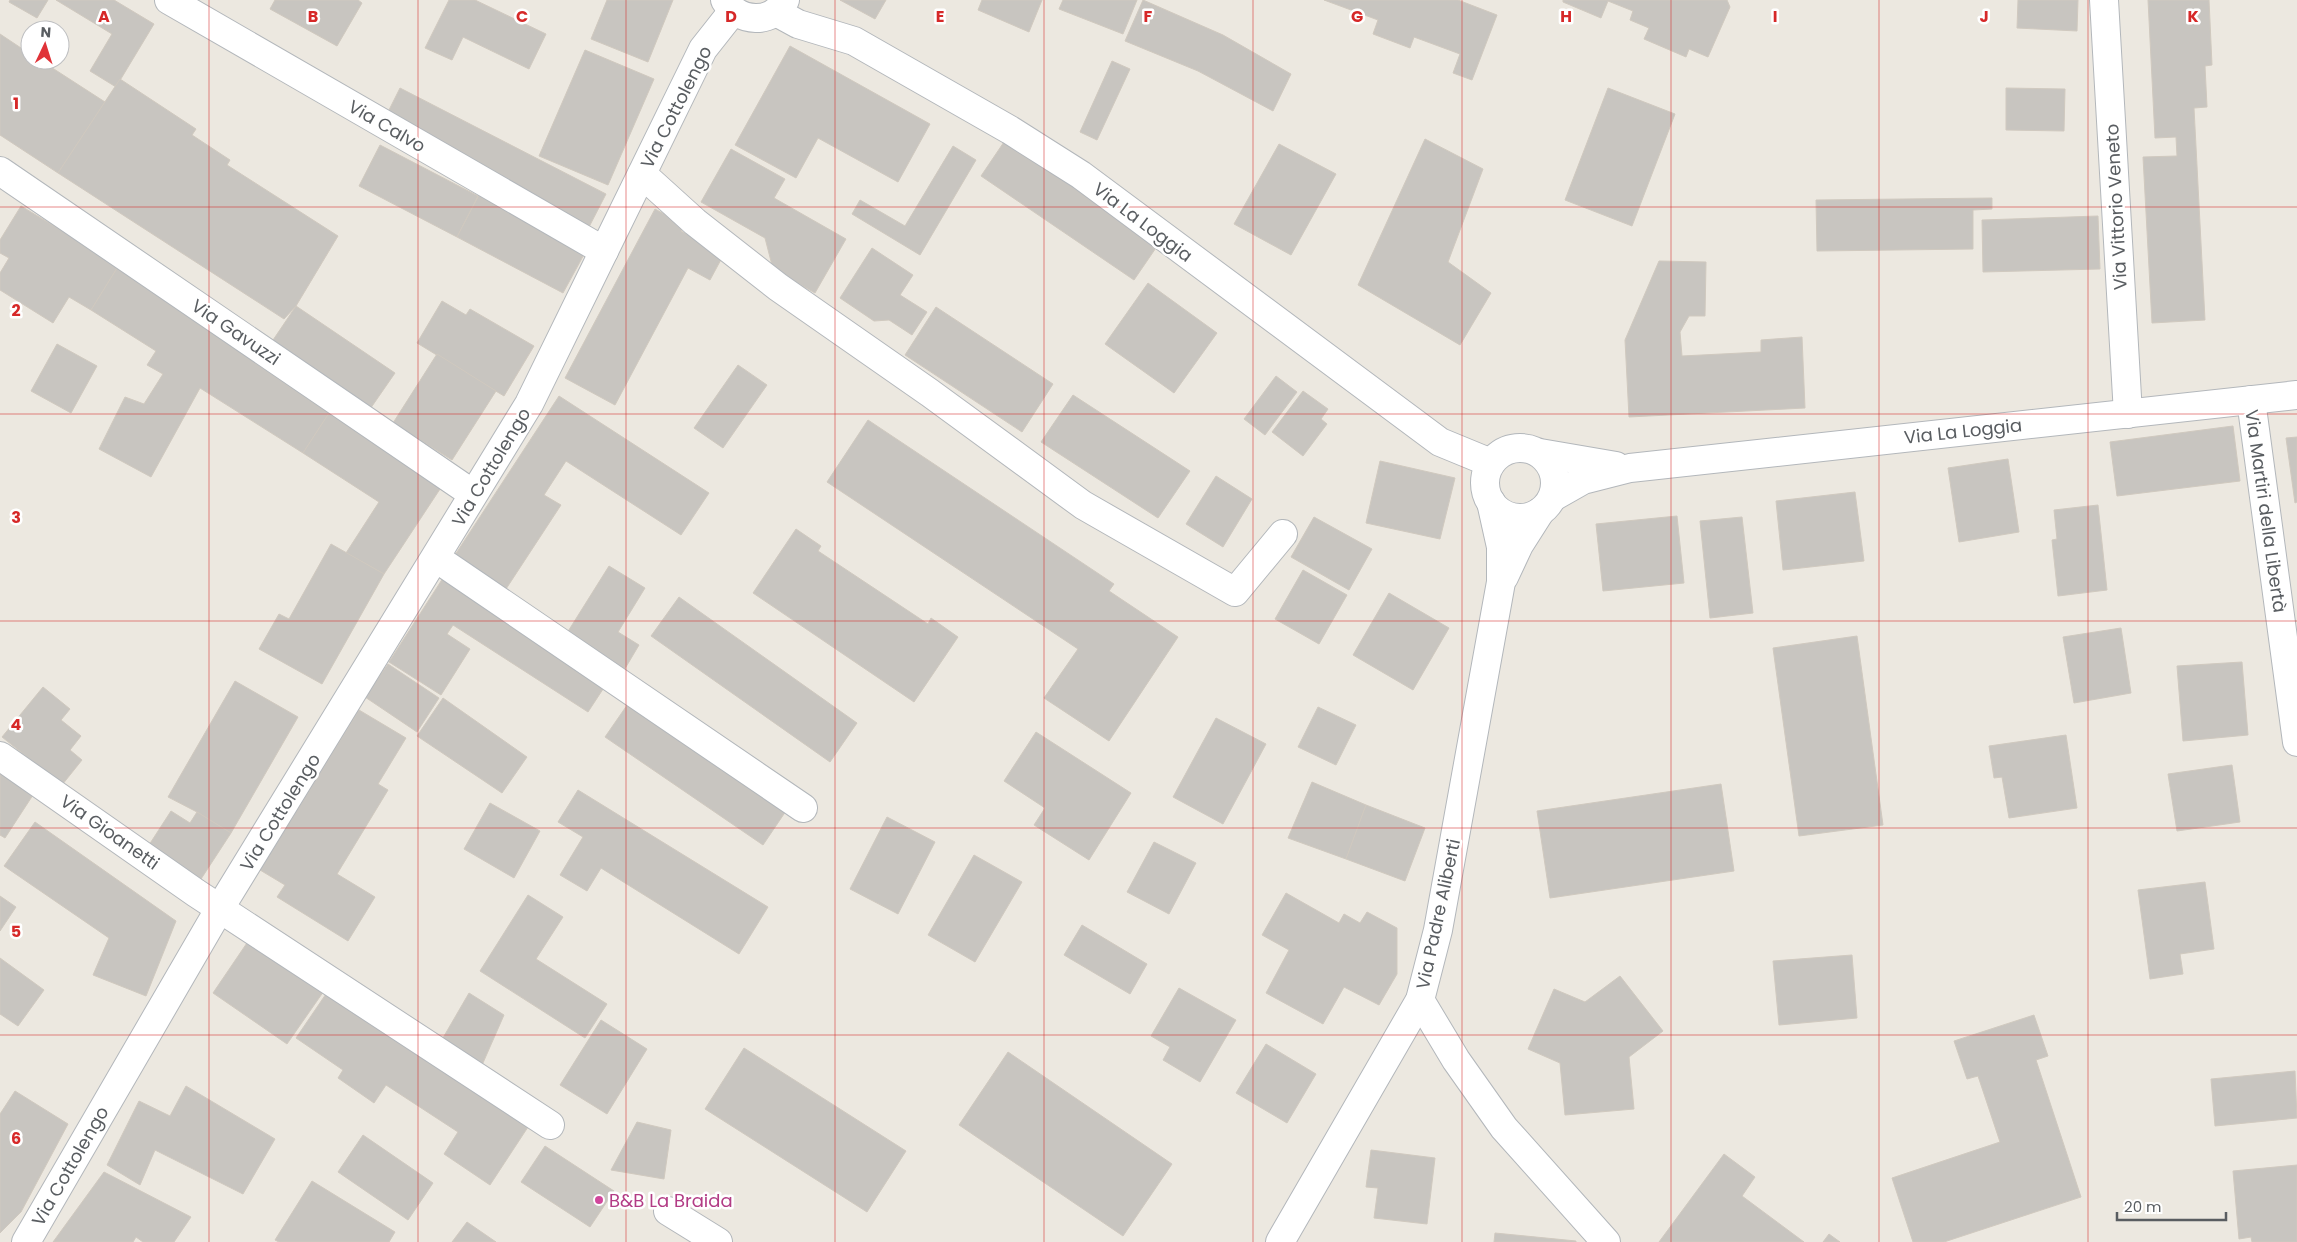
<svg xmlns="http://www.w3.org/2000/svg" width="2297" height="1242" font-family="Poppins,sans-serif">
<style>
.building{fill:#c8c5c0;stroke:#d0c9bf}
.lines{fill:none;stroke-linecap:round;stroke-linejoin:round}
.minor-casing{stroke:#b3b7bb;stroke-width:30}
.tertiary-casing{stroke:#b3b7bb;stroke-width:30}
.minor{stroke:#fff;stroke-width:28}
.tertiary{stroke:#fff;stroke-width:28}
.grid{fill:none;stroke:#d62828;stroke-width:1;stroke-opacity:0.55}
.hotel-dot{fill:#d1479c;stroke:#fff;stroke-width:2}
.labels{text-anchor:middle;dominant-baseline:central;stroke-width:5;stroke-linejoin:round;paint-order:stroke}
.street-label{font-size:18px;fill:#595d61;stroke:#fff}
.hotel-label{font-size:18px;fill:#b23c85;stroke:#fff;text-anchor:start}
.grid-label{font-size:16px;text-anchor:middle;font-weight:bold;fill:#d62828;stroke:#fff;stroke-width:5;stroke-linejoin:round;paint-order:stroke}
</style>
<rect width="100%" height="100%" fill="#ece8e0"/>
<!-- building -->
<g class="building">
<path d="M10,0h38l-11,18 -28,-16z"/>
<path d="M56,0h58l40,24 -38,63 -26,-16 22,-37z"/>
<path d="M275,0h83l4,3 -25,43 -67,-37z"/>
<path d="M449,0h26l71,34 -17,35 -66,-32 -11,23 -27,-12z"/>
<path d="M607,0h66l-25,62 -57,-23z"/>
<path d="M840,0h46l-11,19z"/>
<path d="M982,0h60l-13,32 -51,-22z"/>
<path d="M1063,0h74l-14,34 -64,-25z"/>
<path d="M1143,0l80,35 68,39 -18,37 -75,-40 -73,-30z"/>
<path d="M1324,0h134l39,15 -25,65 -19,-7 7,-19 -46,-17 -4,11 -37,-14 5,-14z"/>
<path d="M1563,0h164l3,7 -22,50 -19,-8 -3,8 -42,-18 5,-11 -19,-8 3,-9 -25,-10 -7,17 -38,-16z"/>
<path d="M2018,0h60l-1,31 -60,-3z"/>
<path d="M2148,0h61l3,65 -7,1 2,41 -13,1 11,212 -53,3 -9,-166 34,-1 -1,-19 -21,1z"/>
<path d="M0,34l30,20v6h10l65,42 -47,71 -58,-38z"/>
<path d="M790,46l140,78 -32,58 -80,-44 -22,40 -61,-33z"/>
<path d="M585,50l69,29 -46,106 -69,-29z"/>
<path d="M1112,61l18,8 -33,71 -17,-8z"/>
<path d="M120,79l76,50 -4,6 38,25 -3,5 111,71 -42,70 -12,13 -226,-146z"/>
<path d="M400,88l206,106 -17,33 -206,-105z"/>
<path d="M1608,88l67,26 -43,112 -67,-26z"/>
<path d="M2006,88l59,1 -1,42 -58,-1z"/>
<path d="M1006,139l154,103 -26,38 -153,-104z"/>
<path d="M1425,139l58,30 -35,93 43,31 -31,52 -102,-60z"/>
<path d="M1279,144l57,30 -45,81 -57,-31z"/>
<path d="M380,145l98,51 -21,41 -98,-51z"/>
<path d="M953,146l23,14 -56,95 -68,-41 8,-14 45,26z"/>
<path d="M731,149l54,30 -11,19 72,41 -31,54 -42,-24 -8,-31 -64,-36z"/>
<path d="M481,191l106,58 -24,44 -106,-56z"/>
<path d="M1992,198v11l-19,1v39l-156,2 -1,-51z"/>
<path d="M21,206l98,59 -28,45 -22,-13 -16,26 -53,-33v-17l9,-15 -9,-5v-13z"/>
<path d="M655,209l29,16 -3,6 43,23 -14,26 -22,-12 -73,137 -50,-27z"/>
<path d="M2098,216l2,53 -117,3 -1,-52z"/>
<path d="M872,248l41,27 -13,20 27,17 -15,23 -23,-15 -15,1 -34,-23z"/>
<path d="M1659,261l47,1 -1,54h-16l-9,16 2,24 79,-4v-12l41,-3 3,71 -176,9 -4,-77z"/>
<path d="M119,265l212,145 -28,43 -103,-65 -49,89 -52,-28 26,-52 19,7 19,-30 -16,-9 9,-14 -65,-41z"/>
<path d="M1148,283l69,50 -43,60 -69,-49z"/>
<path d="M442,301l24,14 4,-6 64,37 -30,50 -87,-53z"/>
<path d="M296,306l99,67 -27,39 -99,-66z"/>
<path d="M936,307l117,77 -31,48 -117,-77z"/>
<path d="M57,344l40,22 -26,47 -40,-22z"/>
<path d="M437,354l59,37 -44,69 -59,-37z"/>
<path d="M738,365l29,20 -44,63 -29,-20z"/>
<path d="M1276,376l21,16 -32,43 -21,-16z"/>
<path d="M1303,391l25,18 -7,10 6,5 -24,32 -31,-24z"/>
<path d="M1073,395l117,76 -32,47 -117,-76z"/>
<path d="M559,396l150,97 -28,42 -115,-74 -22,34 17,10 -55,84 -51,-34z"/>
<path d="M331,410l113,73 -60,91 -38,-21 33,-51 -76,-49z"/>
<path d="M868,420l246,164 -5,7 69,46 -69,104 -65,-43 34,-49 -251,-167z"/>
<path d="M2233,426l7,55 -123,15 -7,-54z"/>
<path d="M2297,437v65l-2,1 -9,-65z"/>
<path d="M2008,459l11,73 -60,10 -11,-74z"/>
<path d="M1380,461l75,17 -15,61 -74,-16z"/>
<path d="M1216,476l36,23 -29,48 -37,-23z"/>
<path d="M1855,492l9,69 -81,9 -7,-69z"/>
<path d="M2098,505l9,85 -49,6 -6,-56 5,-1 -3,-29z"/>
<path d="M1677,516l7,67 -81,8 -7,-67z"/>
<path d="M1314,517l58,32 -23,41 -58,-33z"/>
<path d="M1742,517l11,96 -43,5 -10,-97z"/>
<path d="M796,529l25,17 -3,5 110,73 3,-6 27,19 -44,65 -161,-109z"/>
<path d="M331,544l53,30 -62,110 -63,-35 20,-35 10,5z"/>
<path d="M609,566l36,22 -27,44 21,13 -19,32 -58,-36z"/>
<path d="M1303,570l44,25 -28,49 -44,-25z"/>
<path d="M443,578l164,105 -19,29 -135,-87 -6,9 23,15 -29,46 -52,-33z"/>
<path d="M1389,593l60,35 -36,62 -60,-35z"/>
<path d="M679,597l178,126 -27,39 -179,-126z"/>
<path d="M2121,628l10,65 -57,10 -11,-66z"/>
<path d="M1857,636l26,189 -84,11 -26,-188z"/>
<path d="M2242,662l6,73 -65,6 -6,-75z"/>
<path d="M388,664l51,34 -22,34 -52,-35z"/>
<path d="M235,681l63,36 -67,116 -34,-21 -29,-15z"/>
<path d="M43,687l27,22 -9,11 20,16 -11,14 12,10 -20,25 -60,-48z"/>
<path d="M443,698l84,59 -25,36 -85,-57z"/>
<path d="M632,698l158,107 -27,40 -158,-108z"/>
<path d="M1318,707l38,18 -20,40 -38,-18z"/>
<path d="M359,710l47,28 -28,46 10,6 -51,84 38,23 -27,44 -71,-44 8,-12 -25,-15z"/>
<path d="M1216,718l50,26 -43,80 -50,-27z"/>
<path d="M1036,732l95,61 -42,67 -55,-35 11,-17 -41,-27z"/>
<path d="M2066,735l11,73 -68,10 -7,-41 -8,1 -5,-32z"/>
<path d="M2232,765l8,57 -63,9 -9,-57z"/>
<path d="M0,773l33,22 -28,43 -5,-3z"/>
<path d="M1312,782l54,23 -20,54 -58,-21z"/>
<path d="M1721,784l13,87 -184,27 -13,-87z"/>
<path d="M578,790l190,117 -29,47 -138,-86 -14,23 -27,-16 23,-38 -25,-15z"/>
<path d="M490,803l50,28 -26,47 -50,-29z"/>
<path d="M1366,805l59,23 -20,53 -59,-22z"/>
<path d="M171,811l19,12 7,-11 34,21 -30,46 -52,-34z"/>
<path d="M887,817l48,25 -37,72 -48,-25z"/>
<path d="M35,822l141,99 -30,75 -53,-21 16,-37 -105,-72z"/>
<path d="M1154,842l42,21 -27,51 -42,-22z"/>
<path d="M974,855l48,27 -47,80 -47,-27z"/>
<path d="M2205,882l9,67 -34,5 3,20 -33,5 -12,-89z"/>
<path d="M1286,893l53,30 5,-9 16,9 7,-11 30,16v46l-18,31 -35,-18 -21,37 -57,-31 23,-43 -27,-15z"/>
<path d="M528,895l35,22 -27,42 71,45 -22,34 -105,-67z"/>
<path d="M0,896l16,11 -16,24z"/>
<path d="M1082,925l65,39 -17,30 -66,-39z"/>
<path d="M251,937l75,51 -39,56 -74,-51z"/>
<path d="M1852,955l5,63 -78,7 -6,-64z"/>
<path d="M0,958l44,32 -26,36 -18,-12z"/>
<path d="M1620,976l43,55 -34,26 5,52 -69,6 -5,-52 -32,-14 26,-60 31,13z"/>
<path d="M1179,988l57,32 -36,62 -37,-22 7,-13 -19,-11z"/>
<path d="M328,991l202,133 -40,61 -46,-31 14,-22 -72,-47 -12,18 -36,-25 5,-8 -47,-32z"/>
<path d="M469,993l35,22 -25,57 -39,-29z"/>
<path d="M2034,1015l14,41 -12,4 45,137 -137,45h-31l-21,-64 108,-36 -22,-66 -11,3 -13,-38z"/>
<path d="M601,1020l46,29 -40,65 -47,-29z"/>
<path d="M1266,1044l50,30 -29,49 -51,-30z"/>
<path d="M744,1048l162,103 -39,61 -162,-103z"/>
<path d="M1008,1052l164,112 -49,72 -164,-111z"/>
<path d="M2295,1071l2,47 -82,8 -4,-47z"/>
<path d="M186,1086l89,53 -32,55 -88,-44 -15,35 -33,-20 32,-64 31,15z"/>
<path d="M15,1091l53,33 -47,88 -21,21v-119z"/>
<path d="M637,1122l34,8 -7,49 -53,-9z"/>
<path d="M363,1135l70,48 -25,37 -70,-48z"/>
<path d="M545,1146l69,45 -24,36 -69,-45z"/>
<path d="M1371,1150l64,8 -8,66 -53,-6 4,-30 -12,-1z"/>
<path d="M1724,1154l31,23 -13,19 62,46h-145z"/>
<path d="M2297,1165v77h-45l-1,-5 -12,2 -6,-68z"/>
<path d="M104,1172l87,45 -17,25h-31l-7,-5 -3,5h-80z"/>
<path d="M312,1181l83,51 -6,10h-110l-4,-2z"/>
<path d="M467,1222l29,20h-44z"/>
<path d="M1495,1233l81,8v1h-82z"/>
<path d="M1829,1234l11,8h-17z"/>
</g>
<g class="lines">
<defs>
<g id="minor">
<path d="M169,0l435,251"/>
<path d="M725,0c13,23 48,25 60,0"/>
<path d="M2104,0l24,414"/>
<path d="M776,12l22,12 56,17 156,89 71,45 359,267 51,21"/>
<path d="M0,171l473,323"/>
<path d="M642,174l53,48 83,65 152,106 153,112 152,87 48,-58"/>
<path d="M2251,400l46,342"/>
<path d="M436,558l367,250"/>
<path d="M0,756l196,137 354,232"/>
<path d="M1420,1000l36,60 48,68 102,114"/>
<path d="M668,1211l50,31"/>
<path d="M26,1242l194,-334 309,-504 174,-355 30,-38"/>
</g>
<g id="tertiary">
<circle cx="1520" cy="483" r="35"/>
<path d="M1540,453l76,13"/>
<path d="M1553,497l30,-17 47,-12 667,-73"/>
<path d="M1504,577l15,-32 21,-33"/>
<path d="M1280,1242l140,-242 18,-70 63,-348v-35l-10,-45"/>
</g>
</defs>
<!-- minor casing -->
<use href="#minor" class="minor-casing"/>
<!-- tertiary casing -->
<use href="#tertiary" class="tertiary-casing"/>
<!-- minor -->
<use href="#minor" class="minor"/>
<!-- tertiary -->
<use href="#tertiary" class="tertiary"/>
</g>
<!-- grid -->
<path class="grid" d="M209,0v1242M418,0v1242M626,0v1242M835,0v1242M1044,0v1242M1253,0v1242M1462,0v1242M1671,0v1242M1879,0v1242M2088,0v1242M0,207h2297M0,414h2297M0,621h2297M0,828h2297M0,1035h2297"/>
<!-- markers -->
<circle class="hotel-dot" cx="599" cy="1200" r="5"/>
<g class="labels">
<!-- street labels -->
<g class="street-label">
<text transform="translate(676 107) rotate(-63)">Via Cottolengo</text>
<text transform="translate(387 126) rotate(30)">Via Calvo</text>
<text transform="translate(2116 207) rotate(-93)">Via Vittorio Veneto</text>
<text transform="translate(1143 222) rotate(37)">Via La Loggia</text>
<text transform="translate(236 332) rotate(34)">Via Gavuzzi</text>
<text transform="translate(1963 431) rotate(-6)">Via La Loggia</text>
<text transform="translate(491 467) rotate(-59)">Via Cottolengo</text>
<text transform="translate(2266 511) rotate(82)">Via Martiri della Libertà</text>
<text transform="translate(280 812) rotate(-58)">Via Cottolengo</text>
<text transform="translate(110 832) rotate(35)">Via Gioanetti</text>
<text transform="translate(1438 914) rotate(-78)">Via Padre Aliberti</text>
<text transform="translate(70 1166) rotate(-60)">Via Cottolengo</text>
</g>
<!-- hotel labels -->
<g class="hotel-label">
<text x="609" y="1200">B&amp;B La Braida</text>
</g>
</g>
<g class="grid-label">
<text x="104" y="22">A</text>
<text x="313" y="22">B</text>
<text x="522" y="22">C</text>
<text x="731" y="22">D</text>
<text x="940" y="22">E</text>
<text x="1148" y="22">F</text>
<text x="1357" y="22">G</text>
<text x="1566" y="22">H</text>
<text x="1775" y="22">I</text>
<text x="1984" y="22">J</text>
<text x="2193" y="22">K</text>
<text x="16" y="109">1</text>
<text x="16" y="316">2</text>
<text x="16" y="523">3</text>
<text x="16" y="730">4</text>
<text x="16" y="937">5</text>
<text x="16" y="1144">6</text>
</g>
<!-- north arrow -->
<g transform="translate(45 45) rotate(4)"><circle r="24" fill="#ffffff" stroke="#bdbec0"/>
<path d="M0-4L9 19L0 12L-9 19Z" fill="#e03238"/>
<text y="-8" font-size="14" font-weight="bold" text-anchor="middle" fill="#595d61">N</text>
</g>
<!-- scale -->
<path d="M2117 1212v8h109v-8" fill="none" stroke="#595d61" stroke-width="2.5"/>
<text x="2124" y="1212" font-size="15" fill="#595d61" stroke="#ffffff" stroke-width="4" paint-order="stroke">20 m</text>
</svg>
